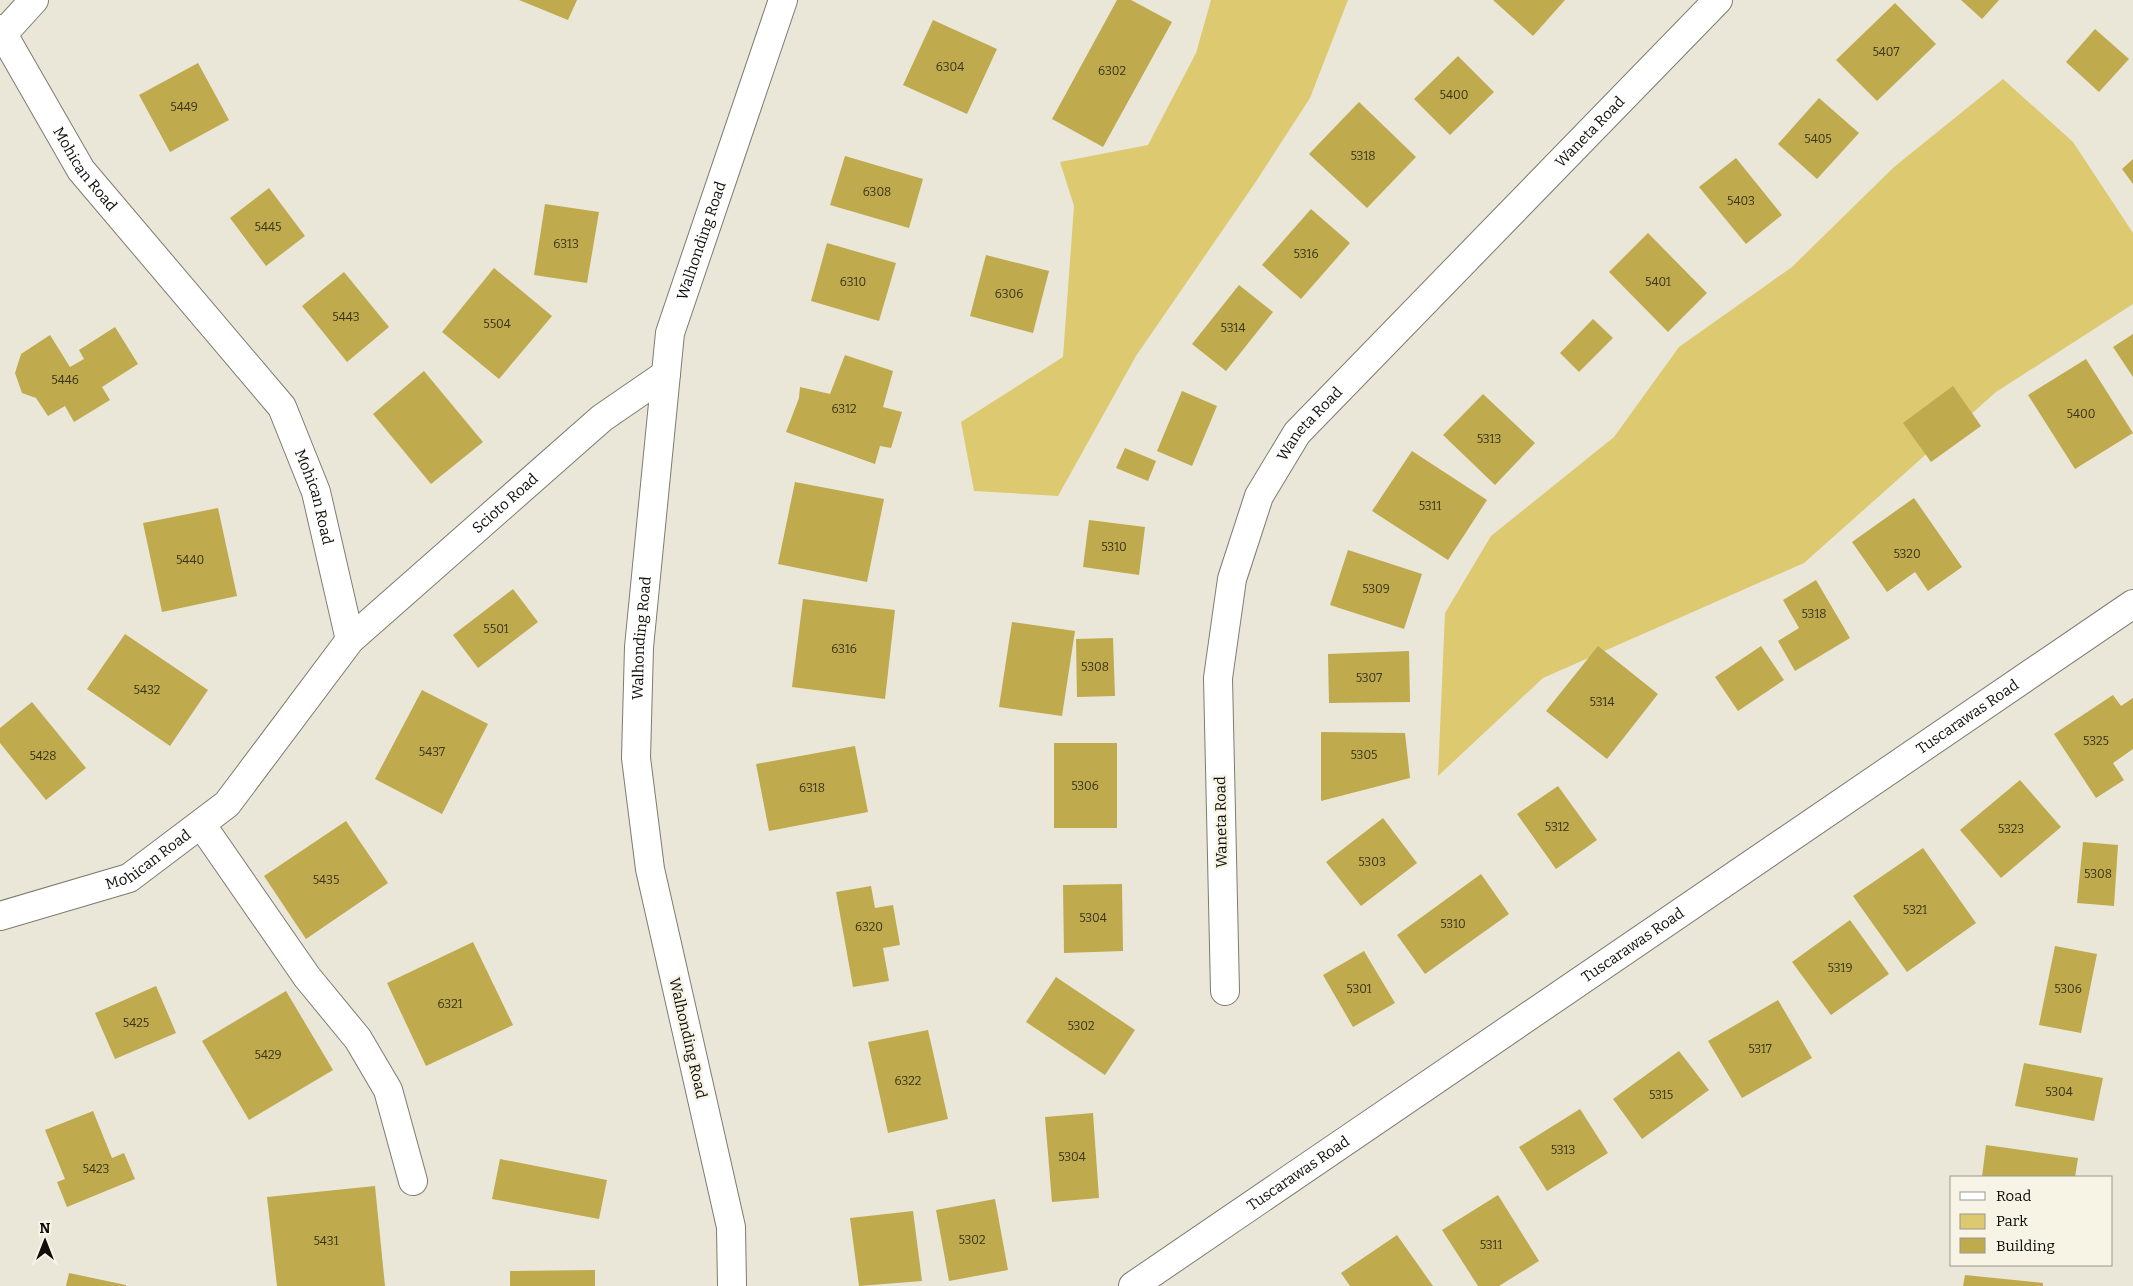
<svg xmlns="http://www.w3.org/2000/svg" width="2133" height="1286" font-family="Bitter,serif">
<style>
.green{fill:#ddc96f}
.building{fill:#bfaa4e}
.lines{fill:none;stroke-linecap:round;stroke-linejoin:round}
.minor-casing{stroke:#7e7b6f;stroke-width:30}
.minor{stroke:#fff;stroke-width:28}
.labels{text-anchor:middle;dominant-baseline:central;stroke-width:5;stroke-linejoin:round;paint-order:stroke}
.number-label{font-size:12px;fill:#3a341a}
.street-label{font-size:15px;fill:#0e0d09;stroke:#f7f4e6}
</style>
<rect width="100%" height="100%" fill="#eae7d9"/>
<!-- green -->
<g class="green">
<path d="M1211,0h137l-38,98 -55,85 -119,173 -78,140 -84,-5 -13,-69 102,-65 11,-151 -14,-44 88,-17 48,-92z"/>
<path d="M2003,79l70,63 60,91v71l-137,88 -192,171 -261,115 -105,98 7,-163 46,-77 123,-99 65,-90 113,-80 102,-100z"/>
</g>
<!-- building -->
<g class="building">
<path d="M519,0h58l-9,20z"/>
<path d="M1117,0h14l41,22 -69,125 -51,-28z"/>
<path d="M1493,0h72l-32,36z"/>
<path d="M1961,0h38l-17,19z"/>
<path d="M1895,3l41,41 -59,57 -41,-41z"/>
<path d="M933,20l64,29 -30,65 -64,-29z"/>
<path d="M2095,29l34,30 -30,33 -33,-30z"/>
<path d="M1458,56l36,36 -44,43 -36,-36z"/>
<path d="M198,63l31,57 -59,32 -31,-57z"/>
<path d="M1819,98l40,35 -42,46 -39,-35z"/>
<path d="M1359,102l57,55 -49,51 -58,-54z"/>
<path d="M845,156l78,23 -14,49 -79,-23z"/>
<path d="M1736,158l46,57 -36,29 -47,-57z"/>
<path d="M2133,159v25l-11,-15z"/>
<path d="M269,188l36,48 -39,30 -36,-48z"/>
<path d="M545,204l54,8 -12,71 -53,-8z"/>
<path d="M1311,209l39,34 -49,56 -39,-34z"/>
<path d="M1648,233l59,60 -39,39 -59,-60z"/>
<path d="M827,243l69,20 -17,58 -68,-20z"/>
<path d="M986,255l63,16 -16,62 -63,-17z"/>
<path d="M494,268l58,48 -53,63 -57,-47z"/>
<path d="M344,272l45,55 -42,35 -45,-56z"/>
<path d="M1239,285l34,27 -47,59 -34,-27z"/>
<path d="M1593,319l20,19 -34,34 -19,-19z"/>
<path d="M115,327l23,37 -36,23 8,13 -36,22 -9,-16 -17,10 -12,-18 -14,-5 -7,-20 6,-19 29,-19 20,32 14,-8 -5,-9z"/>
<path d="M2133,334v43l-20,-30z"/>
<path d="M845,355l48,16 -10,36 19,5 -11,36 -11,-2 -5,18 -89,-32 13,-34 1,-11 30,7z"/>
<path d="M2086,359l47,74 -58,36 -47,-74z"/>
<path d="M424,371l59,71 -52,42 -58,-70z"/>
<path d="M1953,386l28,40 -50,36 -28,-39z"/>
<path d="M1182,391l35,15 -25,60 -35,-15z"/>
<path d="M1483,394l52,49 -40,42 -52,-50z"/>
<path d="M1125,448l31,13 -8,20 -32,-13z"/>
<path d="M1412,451l75,49 -39,60 -76,-49z"/>
<path d="M795,482l89,17 -17,83 -89,-18z"/>
<path d="M1914,498l48,69 -34,24 -13,-19 -28,20 -35,-50z"/>
<path d="M218,508l19,88 -75,16 -19,-89z"/>
<path d="M1089,520l56,7 -6,48 -56,-8z"/>
<path d="M1348,550l74,24 -18,55 -74,-24z"/>
<path d="M1816,580l34,58 -55,33 -17,-30 21,-13 -16,-28z"/>
<path d="M513,589l25,33 -60,46 -25,-33z"/>
<path d="M803,599l92,11 -10,89 -93,-12z"/>
<path d="M1012,622l63,9 -13,85 -63,-9z"/>
<path d="M125,634l83,56 -38,56 -83,-57z"/>
<path d="M1113,638l2,58 -38,1 -1,-58z"/>
<path d="M1598,646l60,48 -51,65 -61,-48z"/>
<path d="M1761,646l23,34 -46,31 -23,-34z"/>
<path d="M1409,651l1,51 -81,1 -1,-49z"/>
<path d="M422,690l66,34 -46,90 -67,-35z"/>
<path d="M2113,695l8,11 12,-8v51l-20,14 11,17 -28,18 -42,-64z"/>
<path d="M32,702l54,66 -40,32 -46,-57v-15z"/>
<path d="M1321,732l84,1 5,45 -89,23z"/>
<rect x="1054" y="743" width="63" height="85"/>
<path d="M855,746l13,66 -99,19 -13,-67z"/>
<path d="M2020,780l41,47 -60,51 -41,-48z"/>
<path d="M1558,786l39,54 -41,29 -39,-55z"/>
<path d="M1383,818l34,45 -56,43 -35,-44z"/>
<path d="M346,821l42,62 -82,56 -42,-63z"/>
<path d="M2083,842l35,3 -4,61 -37,-3z"/>
<path d="M1923,848l53,75 -69,49 -54,-76z"/>
<path d="M1481,874l28,40 -84,60 -28,-39z"/>
<path d="M1122,884l1,67 -59,2 -1,-68z"/>
<path d="M871,886l4,22 18,-3 7,40 -17,3 6,33 -36,6 -17,-95z"/>
<path d="M1850,920l39,54 -58,41 -39,-53z"/>
<path d="M473,942l40,83 -87,41 -39,-83z"/>
<path d="M2055,946l42,8 -16,79 -42,-8z"/>
<path d="M1364,951l31,52 -42,24 -30,-52z"/>
<path d="M1056,977l79,53 -30,45 -79,-53z"/>
<path d="M156,986l20,47 -61,26 -20,-46z"/>
<path d="M286,991l47,79 -84,50 -47,-79z"/>
<path d="M1778,1000l34,58 -70,40 -34,-57z"/>
<path d="M928,1030l20,89 -60,14 -20,-91z"/>
<path d="M1679,1051l30,39 -67,49 -29,-40z"/>
<path d="M2024,1063l79,15 -9,43 -79,-15z"/>
<path d="M1580,1109l28,44 -61,38 -28,-44z"/>
<path d="M93,1111l19,47 12,-5 11,26 -68,28 -10,-25 8,-3 -20,-49z"/>
<path d="M1093,1113l6,85 -47,4 -7,-85z"/>
<path d="M1986,1145l92,13 -3,19h-93z"/>
<path d="M500,1159l107,21 -8,39 -107,-20z"/>
<path d="M375,1186l10,100h-108l-10,-89z"/>
<path d="M1498,1195l41,66 -40,25h-21l-36,-56z"/>
<path d="M995,1199l13,71 -59,11 -13,-71z"/>
<path d="M913,1211l9,70 -63,5 -9,-68z"/>
<path d="M1397,1235l36,51h-83l-9,-13z"/>
<path d="M595,1270v16h-85v-15z"/>
<path d="M69,1273l57,12v1h-60z"/>
<path d="M1965,1275l78,8v3h-80z"/>
</g>
<g class="lines">
<defs>
<g id="minor">
<path id="s1" d="M0,29l81,141 201,237 34,85 34,148"/>
<path d="M3,34l31,-34"/>
<path d="M201,824l106,153 51,62 30,51 25,91"/>
<path id="s2" d="M0,916l129,-38 98,-74 123,-164 252,-222 64,-44"/>
<path id="s3" d="M1225,991l-7,-313 14,-99 27,-83 38,-63 421,-433"/>
<path id="s4" d="M732,1286l-1,-59 -81,-358 -14,-111 3,-111 31,-314 113,-333"/>
<path id="s5" d="M1133,1286l1000,-682"/>
</g>
</defs>
<!-- minor casing -->
<use href="#minor" class="minor-casing"/>
<!-- minor -->
<use href="#minor" class="minor"/>
</g>
<g class="labels">
<!-- number labels -->
<g class="number-label">
<text x="1886" y="52">5407</text>
<text x="950" y="67">6304</text>
<text x="1112" y="71">6302</text>
<text x="1454" y="95">5400</text>
<text x="184" y="107">5449</text>
<text x="1818" y="139">5405</text>
<text x="1363" y="156">5318</text>
<text x="877" y="192">6308</text>
<text x="1741" y="201">5403</text>
<text x="268" y="227">5445</text>
<text x="566" y="244">6313</text>
<text x="1306" y="254">5316</text>
<text x="853" y="282">6310</text>
<text x="1658" y="282">5401</text>
<text x="1009" y="294">6306</text>
<text x="346" y="317">5443</text>
<text x="497" y="324">5504</text>
<text x="1233" y="328">5314</text>
<text x="65" y="380">5446</text>
<text x="844" y="409">6312</text>
<text x="2081" y="414">5400</text>
<text x="1489" y="439">5313</text>
<text x="1430" y="506">5311</text>
<text x="1114" y="547">5310</text>
<text x="1907" y="554">5320</text>
<text x="190" y="560">5440</text>
<text x="1376" y="589">5309</text>
<text x="1814" y="614">5318</text>
<text x="496" y="629">5501</text>
<text x="844" y="649">6316</text>
<text x="1095" y="667">5308</text>
<text x="1369" y="678">5307</text>
<text x="147" y="690">5432</text>
<text x="1602" y="702">5314</text>
<text x="2096" y="741">5325</text>
<text x="432" y="752">5437</text>
<text x="1364" y="755">5305</text>
<text x="43" y="756">5428</text>
<text x="1085" y="786">5306</text>
<text x="812" y="788">6318</text>
<text x="1557" y="827">5312</text>
<text x="2011" y="829">5323</text>
<text x="1372" y="862">5303</text>
<text x="2098" y="874">5308</text>
<text x="326" y="880">5435</text>
<text x="1915" y="910">5321</text>
<text x="1093" y="918">5304</text>
<text x="1453" y="924">5310</text>
<text x="869" y="927">6320</text>
<text x="1840" y="968">5319</text>
<text x="1359" y="989">5301</text>
<text x="2068" y="989">5306</text>
<text x="450" y="1004">6321</text>
<text x="136" y="1023">5425</text>
<text x="1081" y="1026">5302</text>
<text x="1760" y="1049">5317</text>
<text x="268" y="1055">5429</text>
<text x="908" y="1081">6322</text>
<text x="2059" y="1092">5304</text>
<text x="1661" y="1095">5315</text>
<text x="1563" y="1150">5313</text>
<text x="1072" y="1157">5304</text>
<text x="96" y="1169">5423</text>
<text x="972" y="1240">5302</text>
<text x="326" y="1241">5431</text>
<text x="1491" y="1245">5311</text>
</g>
<!-- street labels -->
<g class="street-label">
<text stroke="none"><textPath href="#s3" startOffset="994">Waneta Road</textPath></text>
<text stroke="none"><textPath href="#s1" startOffset="164">Mohican Road</textPath></text>
<text stroke="none"><textPath href="#s4" startOffset="1062">Walhonding Road</textPath></text>
<text stroke="none"><textPath href="#s3" startOffset="589">Waneta Road</textPath></text>
<text stroke="none"><textPath href="#s1" startOffset="569">Mohican Road</textPath></text>
<text stroke="none"><textPath href="#s2" startOffset="669">Scioto Road</textPath></text>
<text stroke="none"><textPath href="#s4" startOffset="658">Walhonding Road</textPath></text>
<text stroke="none"><textPath href="#s5" startOffset="1010">Tuscarawas Road</textPath></text>
<text transform="translate(1221 822) rotate(-91)">Waneta Road</text>
<text stroke="none"><textPath href="#s2" startOffset="160">Mohican Road</textPath></text>
<text stroke="none"><textPath href="#s5" startOffset="605">Tuscarawas Road</textPath></text>
<text transform="translate(688 1038) rotate(77)">Walhonding Road</text>
<text stroke="none"><textPath href="#s5" startOffset="200">Tuscarawas Road</textPath></text>
</g>
</g>
<!-- legend -->
<rect x="1950" y="1176" width="162" height="90" fill="#f7f4e6" stroke="#9a988e"/>
<rect x="1960" y="1192" width="25" height="8" fill="#ffffff" stroke="#9a988e"/>
<text x="1996" y="1201" font-size="15" fill="#0e0d09">Road</text>
<rect x="1960" y="1214" width="25" height="15" fill="#ddc96f" stroke="#9a988e"/>
<text x="1996" y="1226" font-size="15" fill="#0e0d09">Park</text>
<rect x="1960" y="1238" width="25" height="15" fill="#bfaa4e" stroke="#9a988e"/>
<text x="1996" y="1251" font-size="15" fill="#0e0d09">Building</text>
<!-- north arrow -->
<g transform="translate(45 1241)" stroke="#f7f4e6" stroke-width="4" paint-order="stroke">
<path d="M0-4L9 19L0 12L-9 19Z" fill="#0e0d09"/>
<text y="-8" font-size="14" font-weight="bold" text-anchor="middle" fill="#0e0d09">N</text>
</g>
</svg>
